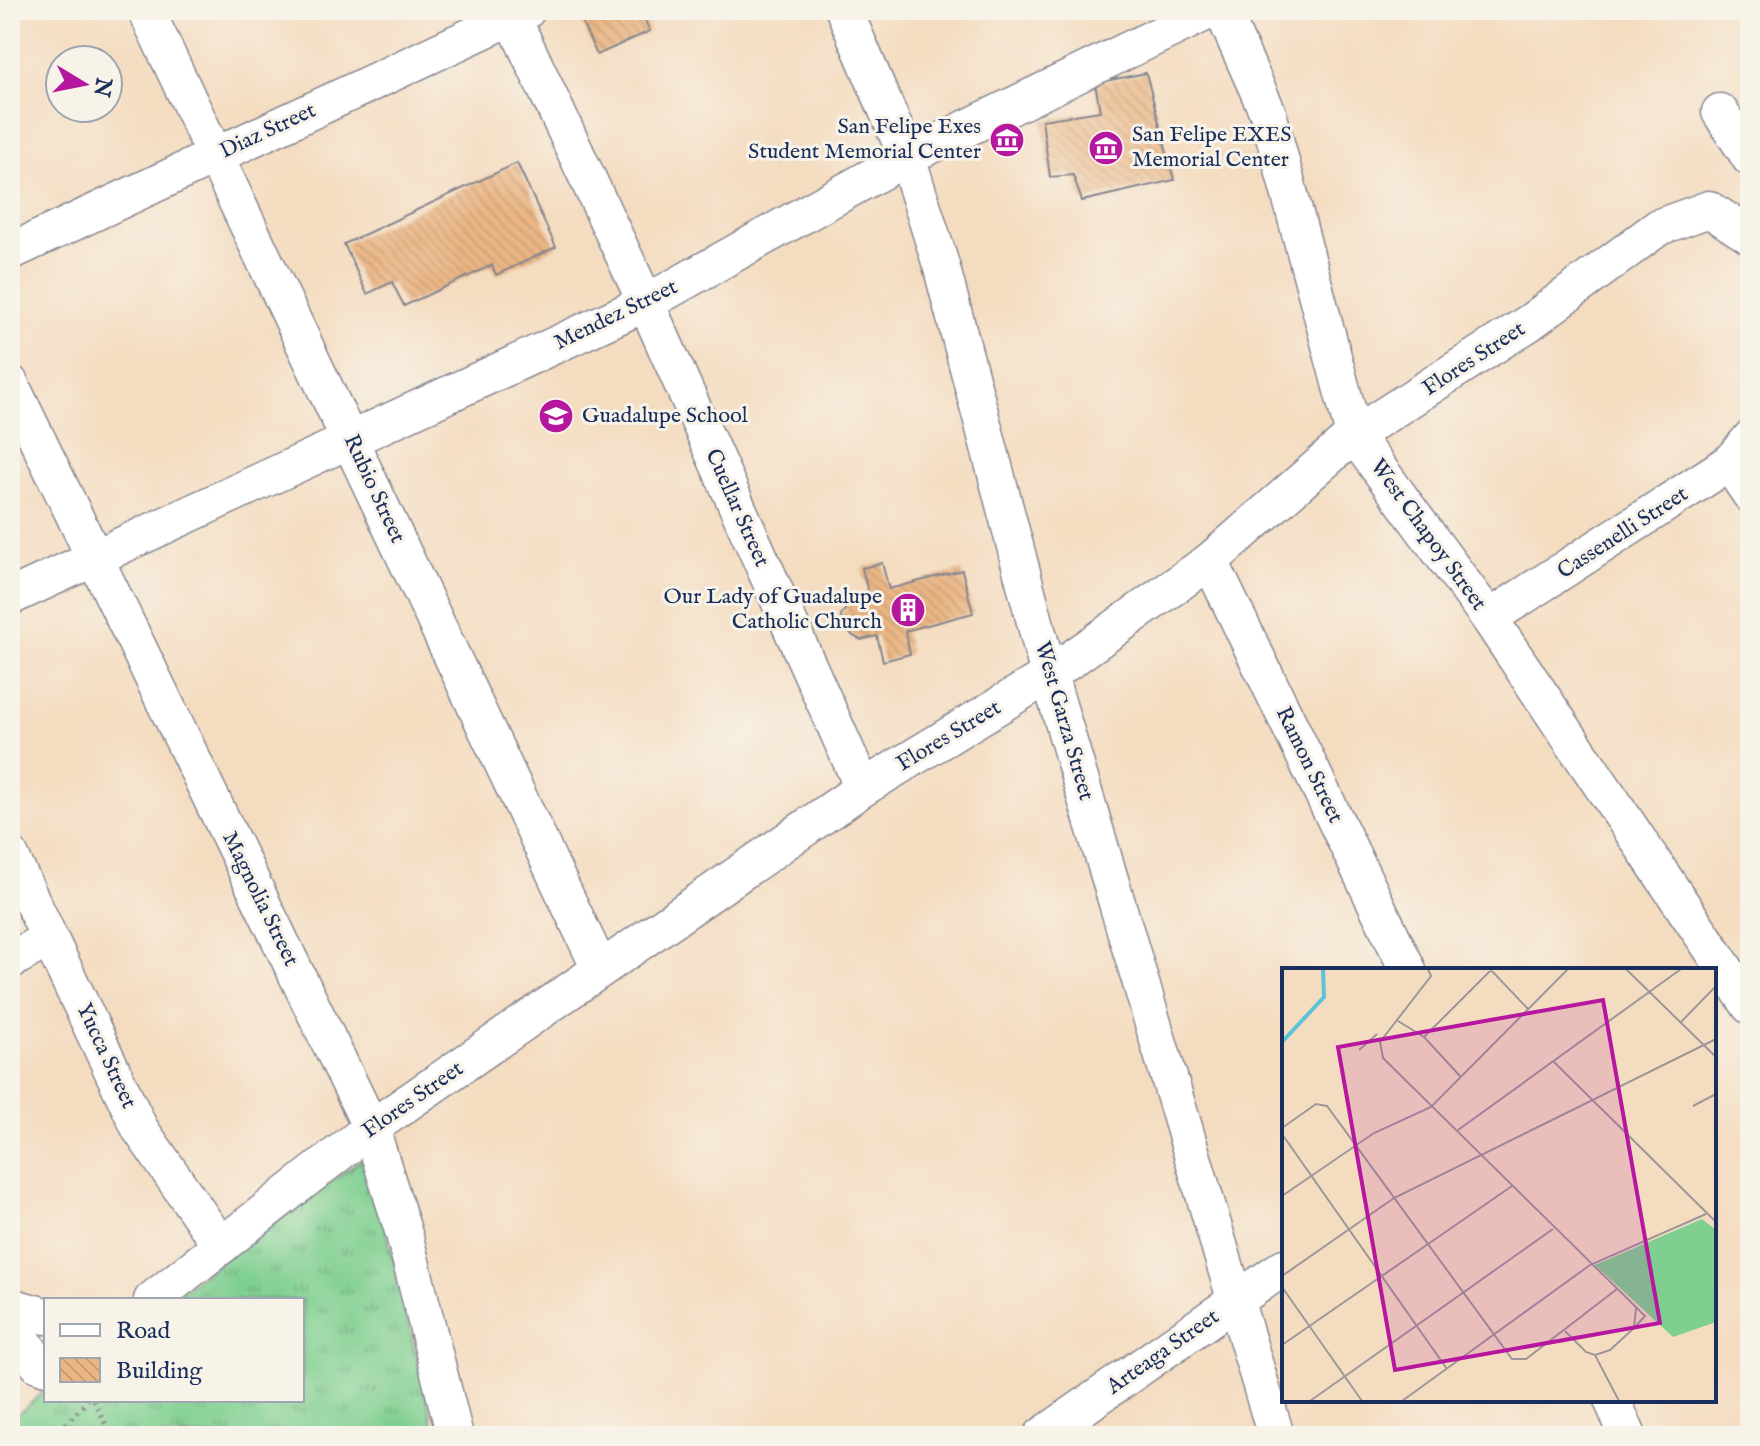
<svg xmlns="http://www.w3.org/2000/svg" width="1760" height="1446" font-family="'IM FELL English',serif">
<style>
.grass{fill:url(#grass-tufts);stroke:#4c7f77;stroke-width:2}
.building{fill:url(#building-back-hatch)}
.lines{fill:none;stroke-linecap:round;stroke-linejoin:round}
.minor-casing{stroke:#88868f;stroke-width:39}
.path{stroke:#88868f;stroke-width:5;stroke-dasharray:2 6;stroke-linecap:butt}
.minor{stroke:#fff;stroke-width:36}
.labels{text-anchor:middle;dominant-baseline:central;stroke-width:6;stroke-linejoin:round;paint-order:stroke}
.poi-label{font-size:22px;fill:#1b2f5e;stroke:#f7f3e8;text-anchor:end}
.street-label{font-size:22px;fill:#1b2f5e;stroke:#f7f3e8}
.inset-river{fill:none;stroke:#5bc4d7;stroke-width:4}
.inset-road{fill:none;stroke:#9d9799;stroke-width:2}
.view{fill:#b5179e;fill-opacity:0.15;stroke:#b5179e;stroke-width:4}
.inset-edge{fill:none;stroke:#1b2f5e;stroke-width:4}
</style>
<defs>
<pattern id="grass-tufts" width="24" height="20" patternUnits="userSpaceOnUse" patternTransform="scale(2)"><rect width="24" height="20" fill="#7ecf90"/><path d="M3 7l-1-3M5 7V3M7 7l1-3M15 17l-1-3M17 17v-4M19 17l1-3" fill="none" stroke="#66a879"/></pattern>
<pattern id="building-back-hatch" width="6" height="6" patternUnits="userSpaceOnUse" patternTransform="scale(2)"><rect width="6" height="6" fill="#ebb684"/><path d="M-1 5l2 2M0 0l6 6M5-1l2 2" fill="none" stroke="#c99d74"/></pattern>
</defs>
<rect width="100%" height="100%" fill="#f7f3e8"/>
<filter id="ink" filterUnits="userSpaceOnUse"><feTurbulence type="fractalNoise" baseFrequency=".0125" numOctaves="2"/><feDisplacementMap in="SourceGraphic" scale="16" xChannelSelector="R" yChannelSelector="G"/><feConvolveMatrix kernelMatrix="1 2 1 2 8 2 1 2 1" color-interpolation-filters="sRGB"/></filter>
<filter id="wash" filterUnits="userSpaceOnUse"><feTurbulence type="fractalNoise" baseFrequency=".006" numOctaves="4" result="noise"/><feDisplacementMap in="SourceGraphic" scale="32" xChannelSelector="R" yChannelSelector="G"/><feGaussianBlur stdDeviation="1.8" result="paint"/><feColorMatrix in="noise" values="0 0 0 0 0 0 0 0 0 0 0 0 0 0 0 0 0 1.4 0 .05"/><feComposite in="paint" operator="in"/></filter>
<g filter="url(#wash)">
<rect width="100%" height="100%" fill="#f4dcc0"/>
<!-- grass -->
<path class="grass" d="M368,1155l68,281h-426v-15l36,-31v10h256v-100h-134z"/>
<g id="blocks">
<!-- building -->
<g class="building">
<path d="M576,10h64l10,21 -53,24z"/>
<path d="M1146,73l28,107 -92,21 -9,-26 -23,2 -8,-57 58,-9 -5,-28z"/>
<path d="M517,163l39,84 -60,28 -4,-10 -88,41 -12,-24 -25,12 -23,-50z"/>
<path d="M882,563l7,26 73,-19 11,43 -68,18 5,23 -27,7 -6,-25 -16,4 -8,-4 -11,-12 -1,-8 10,-16 18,-4 -7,-28z"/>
</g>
</g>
</g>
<g filter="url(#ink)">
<use href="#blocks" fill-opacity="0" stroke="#88868f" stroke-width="2"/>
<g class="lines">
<defs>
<g id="minor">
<path d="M146,10l454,959"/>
<path d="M509,10l137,293 217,485"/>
<path d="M844,10l63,147 34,108 108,410 227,761"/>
<path d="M1222,10l46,103 86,322 135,183 261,388"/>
<path d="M1720,112l30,46"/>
<path d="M10,252l517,-242"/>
<path d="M10,383l361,745 33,106 51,202"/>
<path d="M1729,463l21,31"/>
<path d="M1210,561l198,409"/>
<path d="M10,597l636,-294 261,-146 304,-147"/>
<path d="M1489,618l240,-155 21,-24"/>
<path d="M10,855l130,274 81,117"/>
<path d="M10,961l39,-23"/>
<path d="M152,1300l219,-172 492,-340 186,-113 161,-114 144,-126 175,-112 130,-96 50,-18 41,27"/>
<path d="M10,1306l36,10"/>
<path d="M10,1320l28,44 8,3"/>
<path d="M1612,1400l16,36"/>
<path d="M1042,1436l242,-169"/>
</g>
</defs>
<!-- minor casing -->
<use href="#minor" class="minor-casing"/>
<!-- path -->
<g class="path">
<path d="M94,1400l17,36"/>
<path d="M55,1436l33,-36"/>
</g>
<!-- minor -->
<use href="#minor" class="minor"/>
</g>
</g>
<!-- icons -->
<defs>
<symbol id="museum-disc" viewBox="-11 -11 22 22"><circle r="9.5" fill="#b5179e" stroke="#f7f3e8"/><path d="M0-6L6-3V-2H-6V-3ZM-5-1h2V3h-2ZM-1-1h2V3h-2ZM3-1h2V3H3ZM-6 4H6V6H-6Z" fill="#fff"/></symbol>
<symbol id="school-disc" viewBox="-11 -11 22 22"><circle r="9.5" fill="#b5179e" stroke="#f7f3e8"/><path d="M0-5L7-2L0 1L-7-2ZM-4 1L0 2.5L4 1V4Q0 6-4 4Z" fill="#fff"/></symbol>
<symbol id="building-disc" viewBox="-11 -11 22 22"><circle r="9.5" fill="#b5179e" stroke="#f7f3e8"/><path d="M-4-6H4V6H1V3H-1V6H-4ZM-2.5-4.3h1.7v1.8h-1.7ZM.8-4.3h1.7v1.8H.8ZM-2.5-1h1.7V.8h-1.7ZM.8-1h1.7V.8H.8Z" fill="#fff"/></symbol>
</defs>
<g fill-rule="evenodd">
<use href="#museum-disc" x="987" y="120" width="40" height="40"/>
<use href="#museum-disc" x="1086" y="128" width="40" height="40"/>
<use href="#school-disc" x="536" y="396" width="40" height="40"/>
<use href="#building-disc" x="888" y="590" width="40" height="40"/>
</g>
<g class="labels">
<!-- poi labels -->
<g class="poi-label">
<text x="981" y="127">San Felipe Exes<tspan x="981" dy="25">Student Memorial Center</tspan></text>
<text x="1132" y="135" text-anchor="start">San Felipe EXES<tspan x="1132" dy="25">Memorial Center</tspan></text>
<text x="582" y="416" text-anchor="start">Guadalupe School</text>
<text x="882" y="597">Our Lady of Guadalupe<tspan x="882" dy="25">Catholic Church</tspan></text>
</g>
<!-- street labels -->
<g class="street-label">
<text transform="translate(268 131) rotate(-25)">Diaz Street</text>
<text transform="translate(616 315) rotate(-26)">Mendez Street</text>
<text transform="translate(1474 359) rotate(-33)">Flores Street</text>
<text transform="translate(374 489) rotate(65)">Rubio Street</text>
<text transform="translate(737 508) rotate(66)">Cuellar Street</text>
<text transform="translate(1623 533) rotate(-33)">Cassenelli Street</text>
<text transform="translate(1428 535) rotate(54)">West Chapoy Street</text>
<text transform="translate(1064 721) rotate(74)">West Garza Street</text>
<text transform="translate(949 736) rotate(-31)">Flores Street</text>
<text transform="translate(1309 765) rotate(64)">Ramon Street</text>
<text transform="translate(260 899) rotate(64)">Magnolia Street</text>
<text transform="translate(106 1056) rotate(65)">Yucca Street</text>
<text transform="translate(413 1100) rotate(-35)">Flores Street</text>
<text transform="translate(1163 1352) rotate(-35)">Arteaga Street</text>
</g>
</g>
<!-- overview -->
<g transform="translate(1282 968)">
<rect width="434" height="434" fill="#f4dcc0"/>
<path d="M420,251l14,11v92l-43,15 -78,-72z" fill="#7ecf90"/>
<path class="inset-river" d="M0,74l42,-45 -1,-28"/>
<path class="inset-road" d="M146,1l3,7 -51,66 3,16 262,258 -11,12M208,1l39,41M344,1l90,88M116,53l26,16 36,39M399,54l35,-36M142,69l68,-68M77,82l18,-16M271,93l163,161M411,138l23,-12M0,160l34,-24 11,2 185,253h14l91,-70M176,162l223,-161M0,166l165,235M0,228l92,-63 57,-26 137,-138M0,308l112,-78 322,-159M0,319l80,114M283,363l21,21 9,3 24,46M0,377l230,-159M313,387l15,-5 24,-22 2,-20M28,433l243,-172M120,433l188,-136 116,-51"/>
<path class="view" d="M321,32l57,323 -265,47 -57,-323z"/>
<rect width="434" height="434" class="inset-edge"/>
</g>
<!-- margin -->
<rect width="1760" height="1446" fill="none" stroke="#f7f3e8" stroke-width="40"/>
<!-- legend -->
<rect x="44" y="1298" width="260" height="104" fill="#f7f3e8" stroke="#9fa5b1" stroke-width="2"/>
<rect x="60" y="1324" width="40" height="12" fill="#ffffff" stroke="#9fa5b1" stroke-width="2"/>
<text x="116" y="1338" font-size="24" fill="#1b2f5e">Road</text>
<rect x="60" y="1358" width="40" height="24" fill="url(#building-back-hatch)" stroke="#9fa5b1" stroke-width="2"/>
<text x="116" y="1378" font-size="24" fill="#1b2f5e">Building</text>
<!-- north arrow -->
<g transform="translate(84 84) rotate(100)"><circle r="38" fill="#f7f3e8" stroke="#9fa5b1" stroke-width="2"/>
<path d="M0-6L14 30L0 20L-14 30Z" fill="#b5179e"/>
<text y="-12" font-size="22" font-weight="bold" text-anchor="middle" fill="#1b2f5e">N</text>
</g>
</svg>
